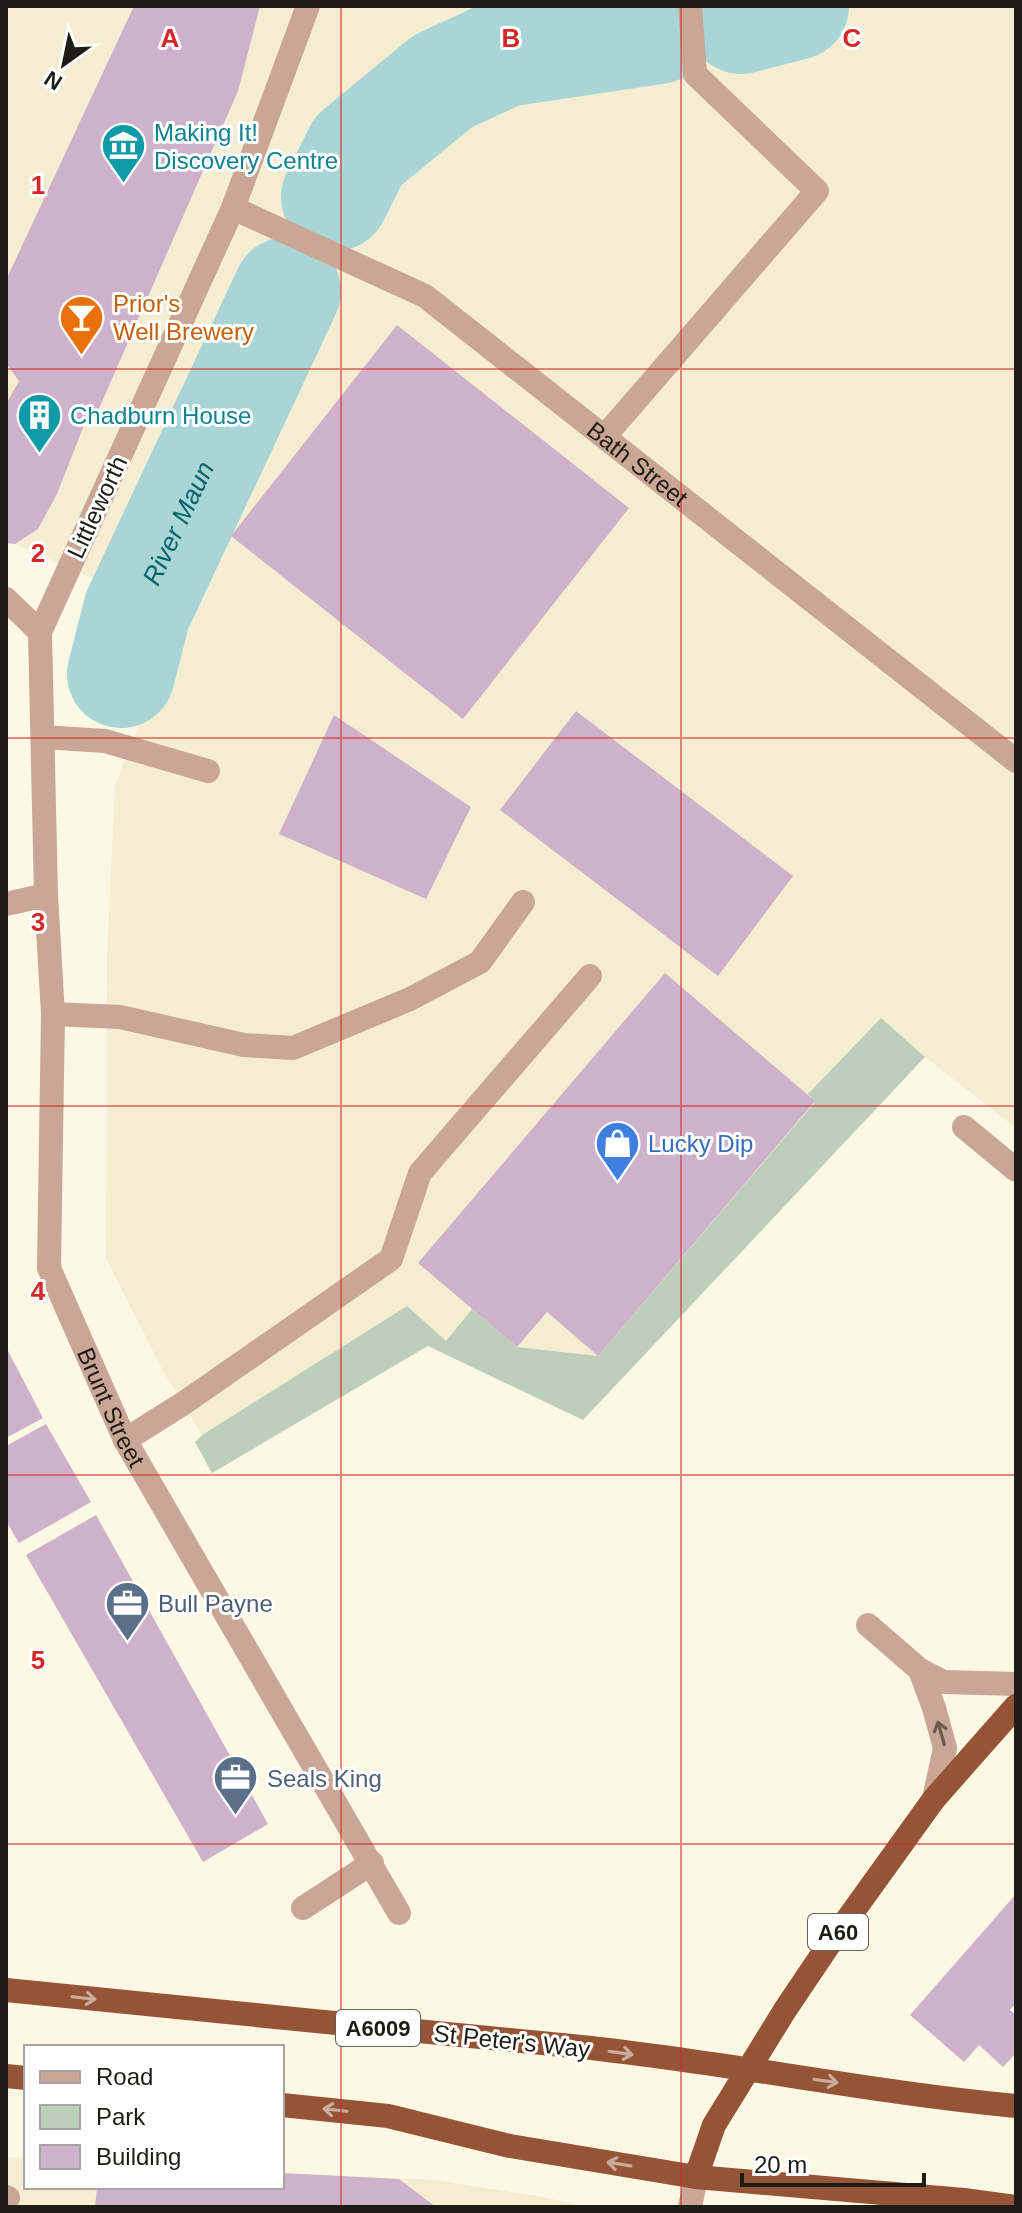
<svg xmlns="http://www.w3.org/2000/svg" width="1022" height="2213" font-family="Helvetica,sans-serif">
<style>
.built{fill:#f4edd2}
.green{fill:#bdcebb}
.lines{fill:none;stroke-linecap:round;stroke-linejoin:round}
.river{stroke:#a9d5d7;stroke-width:108}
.building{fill:#ceb2cb}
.service{stroke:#caa697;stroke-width:24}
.minor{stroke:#caa697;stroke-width:24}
.trunk{stroke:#965436;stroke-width:24}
.oneway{stroke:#6b5b50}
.oneway2{stroke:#caaa9a}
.grid{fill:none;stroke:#d62828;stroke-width:2;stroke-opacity:0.55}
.labels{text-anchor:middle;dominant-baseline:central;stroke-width:6;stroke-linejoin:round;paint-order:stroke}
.shield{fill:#fff;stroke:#62615b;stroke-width:2}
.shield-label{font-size:22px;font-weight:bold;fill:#1e1d15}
.culture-label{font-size:24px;fill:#0d838f;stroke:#fff;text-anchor:start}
.food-label{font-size:24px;fill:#c56008;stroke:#fff;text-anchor:start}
.street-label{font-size:24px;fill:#1e1d15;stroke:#fff}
.shop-label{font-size:24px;fill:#366cbe;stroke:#fff;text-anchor:start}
.service-label{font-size:24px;fill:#4e5e75;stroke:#fff;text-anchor:start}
.water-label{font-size:26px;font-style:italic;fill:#046367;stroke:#fff}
.grid-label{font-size:26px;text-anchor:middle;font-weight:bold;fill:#d62828;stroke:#fff;stroke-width:6;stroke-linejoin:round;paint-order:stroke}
</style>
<rect width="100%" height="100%" fill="#fdf8e4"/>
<!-- built -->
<g class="built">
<path d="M6,6h1010v1122l-91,-71 -44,-39 -73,77 7,6 -217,255 -81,-9 -45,-38 -26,32 -39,-35 -205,129 -40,-66 -56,-111 1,-304 8,-168 66,-169 -166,-73 -9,-1z"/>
<path d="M6,2157l20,1v29h256v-14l152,7 110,17 41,10h-579z"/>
</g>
<!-- green -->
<path class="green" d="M881,1018l44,39 -342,363 -155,-74 -216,127 -17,-31 7,-7 205,-129 39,35 26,-32 45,38 81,9 217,-254 -7,-8z"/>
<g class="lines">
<!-- river -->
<g class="river">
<path d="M741,20l54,-14"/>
<path d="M335,197l23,-46 85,-70 61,-28 154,-23"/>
<path id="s1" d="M121,674l16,-63 150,-320"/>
</g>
</g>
<!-- building -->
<g class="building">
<path d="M134,6h126l-22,85 -144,329 -6,-5 -31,79 -19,35 -23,15 -9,-1v-139l13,-23 -13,-18v-83z"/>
<path d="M397,325l232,183 -166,211 -232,-183z"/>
<path d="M576,711l217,165 -75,100 -218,-166z"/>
<path d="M334,715l137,92 -45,92 -147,-65z"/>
<path d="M665,973l150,128 -217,255 -51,-44 -30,35 -99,-84z"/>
<path d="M6,1347l37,71 -37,20z"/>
<path d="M46,1424l45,78 -72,41 -13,-22v-75z"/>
<path d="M96,1515l172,309 -65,38 -177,-307z"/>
<path d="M1016,1894v109l-6,7 6,5v38l-13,14 -24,-22 -15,17 -54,-47z"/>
<path d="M282,2173l117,6 37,28h-341l2,-20h185z"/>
</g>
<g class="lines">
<!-- service -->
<g class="service">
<path d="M605,436l212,-245 -122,-117 -5,-68"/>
<path d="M43,737l62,4 103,30"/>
<path d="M53,1014l67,3 124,28 49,3 117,-49 70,-37 43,-60"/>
<path d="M964,1127l52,43"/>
<path d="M125,1440l59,-37 207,-144 29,-86 170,-197"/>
<path d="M868,1625l52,45 23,12 73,2"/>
<path d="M920,1670l14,38 11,40 -11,51"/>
<path d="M6,2197l2,1"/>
</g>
<!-- minor -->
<g class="minor">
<path id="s2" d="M308,6l-75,202 -193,424 6,263 7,119 -4,254 76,172 274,473"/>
<path id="s3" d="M233,208l192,88 591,465"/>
<path d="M6,599l34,33"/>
<path d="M6,904l40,-9"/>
<path d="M303,1908l69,-45"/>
<path d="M690,2207l6,-30"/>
</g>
<!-- trunk -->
<g class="trunk">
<path d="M6,1990c189,19 377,38 566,56 149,15 295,46 444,60"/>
<path d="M6,2076l20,2"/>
<path d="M282,2105l106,11 122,30 186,31 268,23 51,7"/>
<path d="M696,2177l18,-52 71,-115 41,-61 108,-150 82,-93"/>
</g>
</g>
<!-- one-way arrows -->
<defs><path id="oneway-shaft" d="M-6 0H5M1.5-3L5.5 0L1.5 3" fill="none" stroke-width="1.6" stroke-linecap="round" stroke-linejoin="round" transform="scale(2)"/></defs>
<use class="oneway" href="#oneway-shaft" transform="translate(941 1733) rotate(-106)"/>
<g class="oneway2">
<use href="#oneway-shaft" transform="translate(84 1998) rotate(6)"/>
<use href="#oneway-shaft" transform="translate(621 2053) rotate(8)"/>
<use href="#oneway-shaft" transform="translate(826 2081) rotate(8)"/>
<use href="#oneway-shaft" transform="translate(335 2110) rotate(-174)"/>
<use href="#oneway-shaft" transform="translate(619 2164) rotate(-171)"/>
</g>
<!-- grid -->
<path class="grid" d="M341,6v2201M681,6v2201M6,369h1010M6,738h1010M6,1106h1010M6,1475h1010M6,1844h1010"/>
<!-- icons -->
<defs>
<symbol id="museum-pin" viewBox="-11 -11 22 30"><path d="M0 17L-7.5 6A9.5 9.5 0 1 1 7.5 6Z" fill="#0f9aa8" stroke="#fff"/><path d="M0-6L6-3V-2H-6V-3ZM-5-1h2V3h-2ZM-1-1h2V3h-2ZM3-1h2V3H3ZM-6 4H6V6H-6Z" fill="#fff"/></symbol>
<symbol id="bar-pin" viewBox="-11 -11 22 30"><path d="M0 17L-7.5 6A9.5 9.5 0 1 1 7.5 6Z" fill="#e8710a" stroke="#fff"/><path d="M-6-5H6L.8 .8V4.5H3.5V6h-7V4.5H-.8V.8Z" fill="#fff"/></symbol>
<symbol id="building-pin" viewBox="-11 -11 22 30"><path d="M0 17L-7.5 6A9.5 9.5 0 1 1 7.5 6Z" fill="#0f9aa8" stroke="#fff"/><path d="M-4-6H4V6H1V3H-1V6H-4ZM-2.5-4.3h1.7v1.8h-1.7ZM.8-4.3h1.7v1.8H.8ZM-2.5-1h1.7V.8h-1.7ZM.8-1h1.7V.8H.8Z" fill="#fff"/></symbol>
<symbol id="shop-pin" viewBox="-11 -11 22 30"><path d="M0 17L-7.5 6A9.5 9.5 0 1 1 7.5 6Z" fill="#3f7fe0" stroke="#fff"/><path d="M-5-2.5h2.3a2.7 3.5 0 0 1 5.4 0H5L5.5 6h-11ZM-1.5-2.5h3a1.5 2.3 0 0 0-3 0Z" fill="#fff"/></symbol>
<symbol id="office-pin" viewBox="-11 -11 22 30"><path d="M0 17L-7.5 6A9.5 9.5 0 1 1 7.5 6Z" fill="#5c6f8a" stroke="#fff"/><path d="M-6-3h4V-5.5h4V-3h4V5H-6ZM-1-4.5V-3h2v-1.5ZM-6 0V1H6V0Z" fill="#fff"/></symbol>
</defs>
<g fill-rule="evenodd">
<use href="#museum-pin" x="98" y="120" width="51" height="69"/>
<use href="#bar-pin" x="56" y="292" width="51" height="69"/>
<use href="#building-pin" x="14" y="390" width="51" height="69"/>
<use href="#shop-pin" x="592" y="1118" width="51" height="69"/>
<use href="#office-pin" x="102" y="1578" width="51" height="69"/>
<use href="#office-pin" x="210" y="1752" width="51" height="69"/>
</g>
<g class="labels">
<!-- shield labels -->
<g class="shield">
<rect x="808" y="1914" width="60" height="36" rx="6"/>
<rect x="336" y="2010" width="84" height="36" rx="6"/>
</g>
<g class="shield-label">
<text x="838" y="1932">A60</text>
<text x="378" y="2028">A6009</text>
</g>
<!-- culture labels -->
<g class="culture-label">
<text x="154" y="132">Making It!<tspan x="154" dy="28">Discovery Centre</tspan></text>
<text x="70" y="415">Chadburn House</text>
</g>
<!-- food labels -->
<g class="food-label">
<text x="113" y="303">Prior's<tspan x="113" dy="28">Well Brewery</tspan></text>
</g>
<!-- street labels -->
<g class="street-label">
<text stroke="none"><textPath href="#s3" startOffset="482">Bath Street</textPath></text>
<text transform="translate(97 507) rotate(-65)">Littleworth</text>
<text stroke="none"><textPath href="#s2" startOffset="1470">Brunt Street</textPath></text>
<text transform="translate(512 2041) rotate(6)">St Peter's Way</text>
</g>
<!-- shop labels -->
<g class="shop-label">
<text x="648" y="1143">Lucky Dip</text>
</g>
<!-- service labels -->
<g class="service-label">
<text x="158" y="1603">Bull Payne</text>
<text x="267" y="1778">Seals King</text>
</g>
<!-- water labels -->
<g class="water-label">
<text stroke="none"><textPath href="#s1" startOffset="162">River Maun</textPath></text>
</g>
</g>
<g class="grid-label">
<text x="170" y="47">A</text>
<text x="511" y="47">B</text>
<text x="852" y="47">C</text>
<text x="38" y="194">1</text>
<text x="38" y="562">2</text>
<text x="38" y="931">3</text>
<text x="38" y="1300">4</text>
<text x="38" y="1669">5</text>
</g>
<!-- border -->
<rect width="1022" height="2213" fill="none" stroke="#1e1d15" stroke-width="16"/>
<!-- legend -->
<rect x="24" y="2045" width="260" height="144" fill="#ffffff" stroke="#a5a5a1" stroke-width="2"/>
<rect x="40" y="2071" width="40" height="12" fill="#caa697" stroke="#a5a5a1" stroke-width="2"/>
<text x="96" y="2085" font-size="24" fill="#1e1d15">Road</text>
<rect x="40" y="2105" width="40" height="24" fill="#bdcebb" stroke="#a5a5a1" stroke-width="2"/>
<text x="96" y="2125" font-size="24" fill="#1e1d15">Park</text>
<rect x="40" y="2145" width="40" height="24" fill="#ceb2cb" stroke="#a5a5a1" stroke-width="2"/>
<text x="96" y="2165" font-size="24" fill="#1e1d15">Building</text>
<!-- north arrow -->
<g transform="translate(64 64) rotate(213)" stroke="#ffffff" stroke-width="6" paint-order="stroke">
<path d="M0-6L14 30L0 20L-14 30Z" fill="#1e1d15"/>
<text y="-12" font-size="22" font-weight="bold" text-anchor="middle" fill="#1e1d15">N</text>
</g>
<!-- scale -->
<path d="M742 2173v12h182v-12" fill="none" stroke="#1e1d15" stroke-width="4"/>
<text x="754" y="2173" font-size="24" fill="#1e1d15" stroke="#ffffff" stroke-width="6" paint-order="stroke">20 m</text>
</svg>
